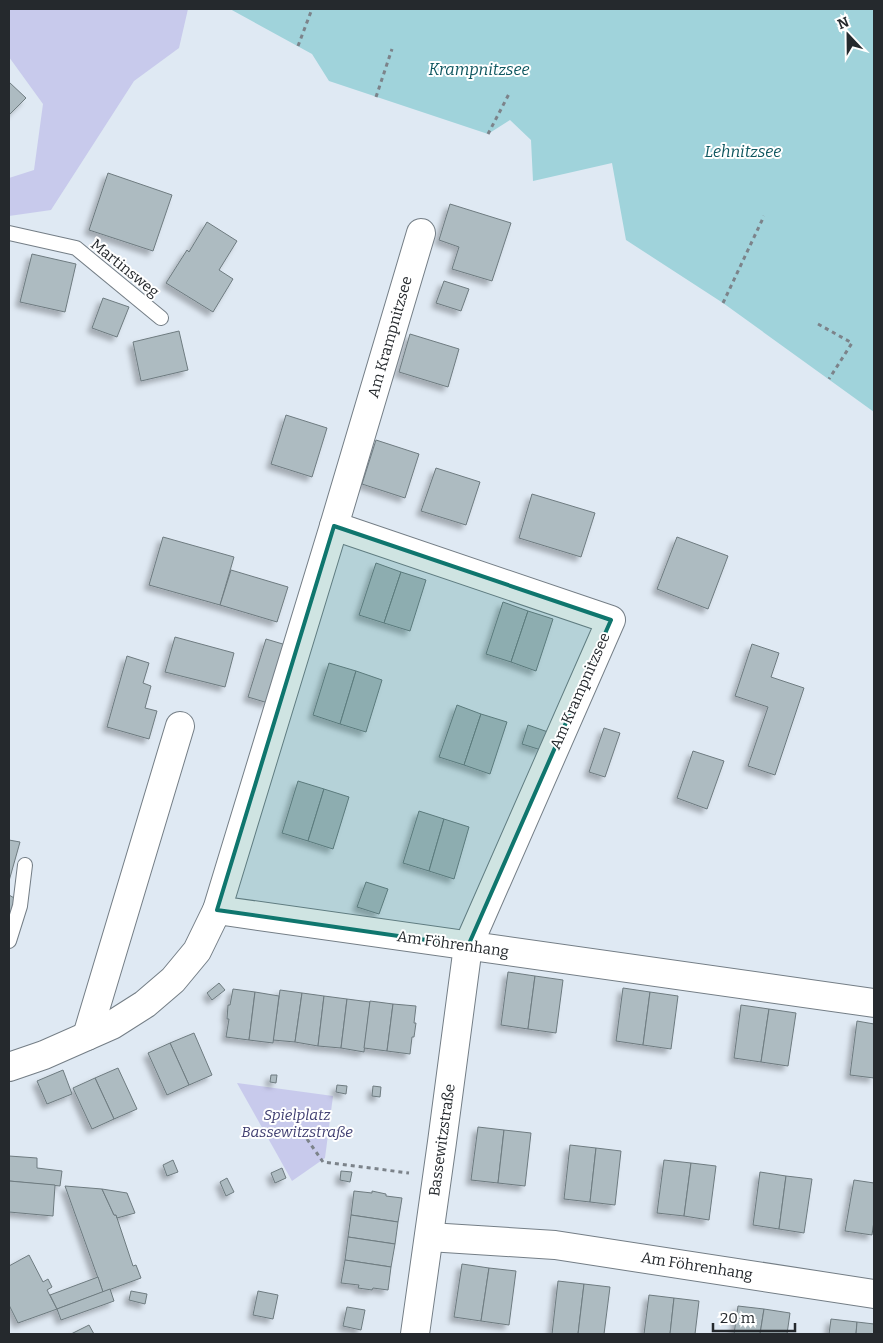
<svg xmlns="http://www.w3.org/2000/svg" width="883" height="1343" font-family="Bitter,serif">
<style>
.green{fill:#c8caec}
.water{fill:#a0d3db}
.building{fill:#adbbc1;stroke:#6e7b80;filter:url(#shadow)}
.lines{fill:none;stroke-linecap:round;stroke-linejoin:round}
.lane-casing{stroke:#747e86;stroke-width:16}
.street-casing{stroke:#747e86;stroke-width:30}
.path{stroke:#7c838a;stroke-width:3;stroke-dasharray:4 4;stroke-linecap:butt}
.lane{stroke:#fff;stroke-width:14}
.street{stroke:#fff;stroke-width:28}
.marked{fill:#0f766e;fill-opacity:0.2;stroke:#0f766e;stroke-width:4;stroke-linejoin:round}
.labels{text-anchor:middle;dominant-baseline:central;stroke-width:4;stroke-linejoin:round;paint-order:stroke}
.street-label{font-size:15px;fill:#25292d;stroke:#fff}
.park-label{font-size:15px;font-style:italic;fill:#414072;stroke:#fff}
.water-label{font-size:16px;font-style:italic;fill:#0f5760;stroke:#fff}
</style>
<defs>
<filter id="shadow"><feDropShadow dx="-4.5" dy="4.5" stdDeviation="2.5" flood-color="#0004"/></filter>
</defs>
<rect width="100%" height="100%" fill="#dfe9f3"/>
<!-- green -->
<g class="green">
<path d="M9,9h179l-9,39 -45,33 -83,129 -42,6v-38l25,-8 9,-66 -34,-47z"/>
<path d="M237,1083l96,13 -8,62 -33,23z"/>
</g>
<!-- water -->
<path class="water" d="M230,9h644v403l-151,-109 -97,-63 -14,-77 -79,18 -2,-41 -21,-20 -22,14 -159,-53 -17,-27z"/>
<!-- building -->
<g class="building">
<path d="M9,82l17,16 -17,17z"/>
<path d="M108,173l64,22 -19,56 -64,-21z"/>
<path d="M450,204l61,19 -19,58 -40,-12 7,-22 -20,-7z"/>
<path d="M207,222l30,19 -18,29 14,9 -20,33 -47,-29 21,-33 2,2z"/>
<path d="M32,254l44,10 -11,48 -45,-10z"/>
<path d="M444,281l25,8 -8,22 -25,-8z"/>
<path d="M103,298l26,9 -12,30 -25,-9z"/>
<path d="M179,331l9,39 -47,11 -8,-39z"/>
<path d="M410,334l49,15 -11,38 -49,-15z"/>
<path d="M286,415l41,13 -15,49 -41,-13z"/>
<path d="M376,440l43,14 -14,44 -43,-14z"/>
<path d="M436,468l44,14 -14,43 -45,-14z"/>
<path d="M532,494l63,19 -14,44 -62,-19z"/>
<path d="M163,537l71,20 -14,48 -71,-20z"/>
<path d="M677,537l51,19 -20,53 -51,-20z"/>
<path d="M376,563l25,9 -17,51 -25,-8z"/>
<path d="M231,570l57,17 -11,35 -57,-17z"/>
<path d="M401,572l25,8 -16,51 -26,-8z"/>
<path d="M503,602l25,9 -17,51 -25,-8z"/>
<path d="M528,611l25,8 -17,52 -25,-9z"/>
<path d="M175,637l59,16 -9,34 -60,-15z"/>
<path d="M266,639l20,6 -18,58 -20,-6z"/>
<path d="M752,644l27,9 -8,24 33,11 -29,87 -27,-9 20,-59 -33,-11z"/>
<path d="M127,656l22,7 -6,20 8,3 -6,22 12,3 -8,28 -42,-12z"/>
<path d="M329,663l27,8 -16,53 -27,-9z"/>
<path d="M356,671l26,9 -16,52 -26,-8z"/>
<path d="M457,705l24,9 -17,51 -25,-8z"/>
<path d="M481,714l26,8 -17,52 -26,-9z"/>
<path d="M528,725l20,7 -7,18 -19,-6z"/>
<path d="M604,728l16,5 -15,44 -16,-5z"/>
<path d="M693,751l31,10 -17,48 -30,-11z"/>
<path d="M298,781l26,8 -16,52 -26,-8z"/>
<path d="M324,789l25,8 -16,52 -25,-8z"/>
<path d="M419,811l25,8 -15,52 -26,-8z"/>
<path d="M444,819l25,8 -15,52 -25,-8z"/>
<path d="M9,840l11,2 -11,39z"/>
<path d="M366,882l22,7 -9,25 -22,-7z"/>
<path d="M9,895l7,4 -7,21z"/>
<path d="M508,972l27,4 -7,53 -27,-4z"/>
<path d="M535,976l28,4 -7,53 -28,-4z"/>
<path d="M219,983l6,7 -13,10 -5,-7z"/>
<path d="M623,988l27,4 -7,53 -27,-4z"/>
<path d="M233,989l22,3 -6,48 -23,-3 3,-18h-2l1,-14h2z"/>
<path d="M280,990l22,3 -7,49 -22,-2z"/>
<path d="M255,992l24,4 -6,47 -24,-3z"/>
<path d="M650,992l28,4 -7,53 -28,-4z"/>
<path d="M302,993l22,3 -6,50 -23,-4z"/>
<path d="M324,996l23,3 -6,49 -23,-2z"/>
<path d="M347,999l23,3 -6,50 -23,-4z"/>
<path d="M370,1001l23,3 -6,47 -23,-3z"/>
<path d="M393,1004l23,2 -2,17h2l-2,14h-2l-2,17 -23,-3z"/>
<path d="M741,1005l28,4 -8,53 -27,-4z"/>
<path d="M769,1009l27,4 -8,53 -27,-4z"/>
<path d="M857,1021l17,3v54l-24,-3z"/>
<path d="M194,1033l18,42 -23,10 -19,-42z"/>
<path d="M170,1043l19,42 -22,10 -19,-42z"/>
<path d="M118,1068l19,41 -23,10 -19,-41z"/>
<path d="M63,1070l9,24 -25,10 -10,-23z"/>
<path d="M271,1075h6l-1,8 -6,-1z"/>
<path d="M95,1078l19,41 -22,10 -19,-41z"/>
<path d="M337,1085l10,1 -1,8 -10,-2z"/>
<path d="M373,1086l8,1 -1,10 -8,-1z"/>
<path d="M478,1127l26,3 -6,53 -27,-3z"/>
<path d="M504,1130l27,3 -6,53 -27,-3z"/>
<path d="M570,1145l26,3 -6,54 -26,-3z"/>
<path d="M596,1148l25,3 -6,54 -25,-3z"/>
<path d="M9,1156l28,2v10l25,3 -2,15 -51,-5z"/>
<path d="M173,1160l5,12 -11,4 -4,-11z"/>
<path d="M664,1160l27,3 -7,53 -27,-3z"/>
<path d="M691,1163l25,3 -7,54 -25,-4z"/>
<path d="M282,1168l4,10 -11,5 -4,-10z"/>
<path d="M341,1171l11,1 -2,10 -10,-2z"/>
<path d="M760,1172l26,4 -7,53 -26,-4z"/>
<path d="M786,1176l26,3 -8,54 -25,-4z"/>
<path d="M227,1178l7,14 -8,4 -6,-14z"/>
<path d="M854,1180l20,3v38l-2,14 -27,-4z"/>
<path d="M9,1181l46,4 -2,31 -44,-4z"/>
<path d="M65,1186l37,3 12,26h2l17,51 3,-1 5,13 -38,14z"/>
<path d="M102,1189l25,4 8,20 -18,5 -1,-3h-2z"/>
<path d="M354,1191l18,2v-2l14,3v2l16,2 -4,24 -47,-7z"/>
<path d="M351,1215l47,7 -3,22 -47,-7z"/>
<path d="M348,1237l47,7 -4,23 -46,-7z"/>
<path d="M29,1255l14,27 5,-3 4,8 -5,3 10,19 -39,14 -9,-18v-39z"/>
<path d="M345,1260l46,7 -3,23 -15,-2 -1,2 -14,-2 1,-3 -18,-2z"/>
<path d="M462,1264l27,4 -8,53 -27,-4z"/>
<path d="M489,1268l27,3 -7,54 -28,-4z"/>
<path d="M98,1277l5,15 -46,17 -7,-14z"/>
<path d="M558,1281l26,3 -6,50h-26z"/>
<path d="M584,1284l26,3 -6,47h-26z"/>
<path d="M110,1289l4,12 -53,19 -4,-11z"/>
<path d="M131,1291l16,3 -2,10 -16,-4z"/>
<path d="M258,1291l20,4 -5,24 -20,-4z"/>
<path d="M649,1295l25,3 -4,36h-26z"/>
<path d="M674,1298l25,3 -4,33h-25z"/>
<path d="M738,1306l26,3 -4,25h-26z"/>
<path d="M347,1307l18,3 -4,20 -18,-4z"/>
<path d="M764,1309l26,4 -3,21h-27z"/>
<path d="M831,1319l26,3 -1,12h-27z"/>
<path d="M857,1322l17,2v10h-18z"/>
<path d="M89,1325l5,9h-23z"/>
</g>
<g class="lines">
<defs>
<g id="lane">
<path d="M9,233l67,15 85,70"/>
<path d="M9,941l11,-35 5,-41"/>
</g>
<g id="street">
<path d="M334,526l277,94 -143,326 -26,196 -27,192"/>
<path d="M217,910l117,-384 87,-293"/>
<path d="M87,1036l93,-310"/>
<path d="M9,1067l35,-12 68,-30 33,-21 28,-24 24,-29 20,-41 657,93"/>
<path d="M429,1237l126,8 319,49"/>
</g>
</defs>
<!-- lane casing -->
<use href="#lane" class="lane-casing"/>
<!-- street casing -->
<use href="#street" class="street-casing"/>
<!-- path -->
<g class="path">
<path d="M298,46l14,-37"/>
<path d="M376,97l16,-48"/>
<path d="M488,134l22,-42"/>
<path d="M723,303l41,-87"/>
<path d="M818,324l34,19 -23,36"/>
<path d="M307,1139l16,23 86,11"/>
</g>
<!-- lane -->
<use href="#lane" class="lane"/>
<!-- street -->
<use href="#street" class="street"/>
</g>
<!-- marked area -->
<path class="marked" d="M334,526l277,94 -143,326 -251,-36z"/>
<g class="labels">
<!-- street labels -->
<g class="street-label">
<text transform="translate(125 268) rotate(39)">Martinsweg</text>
<text transform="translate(390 337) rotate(-74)">Am Krampnitzsee</text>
<text transform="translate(580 691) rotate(-66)">Am Krampnitzsee</text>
<text transform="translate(453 944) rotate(8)">Am Föhrenhang</text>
<text transform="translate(442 1140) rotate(-82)">Bassewitzstraße</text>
<text transform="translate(697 1266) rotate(9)">Am Föhrenhang</text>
</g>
<!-- park labels -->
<g class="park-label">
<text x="297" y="1115">Spielplatz<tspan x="297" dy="17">Bassewitzstraße</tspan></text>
</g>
<!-- water labels -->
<g class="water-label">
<text x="479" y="69">Krampnitzsee</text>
<text x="743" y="151">Lehnitzsee</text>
</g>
</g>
<!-- border -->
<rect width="883" height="1343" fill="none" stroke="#25292d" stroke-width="20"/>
<!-- north arrow -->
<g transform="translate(848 35) rotate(338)" stroke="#ffffff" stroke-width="4" paint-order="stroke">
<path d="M0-4L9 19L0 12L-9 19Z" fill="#25292d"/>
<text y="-8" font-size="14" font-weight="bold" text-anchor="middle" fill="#25292d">N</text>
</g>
<!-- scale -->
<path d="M713 1323v8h82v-8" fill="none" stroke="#25292d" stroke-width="2.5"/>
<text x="720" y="1323" font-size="15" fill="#25292d" stroke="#ffffff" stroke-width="4" paint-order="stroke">20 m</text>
</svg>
